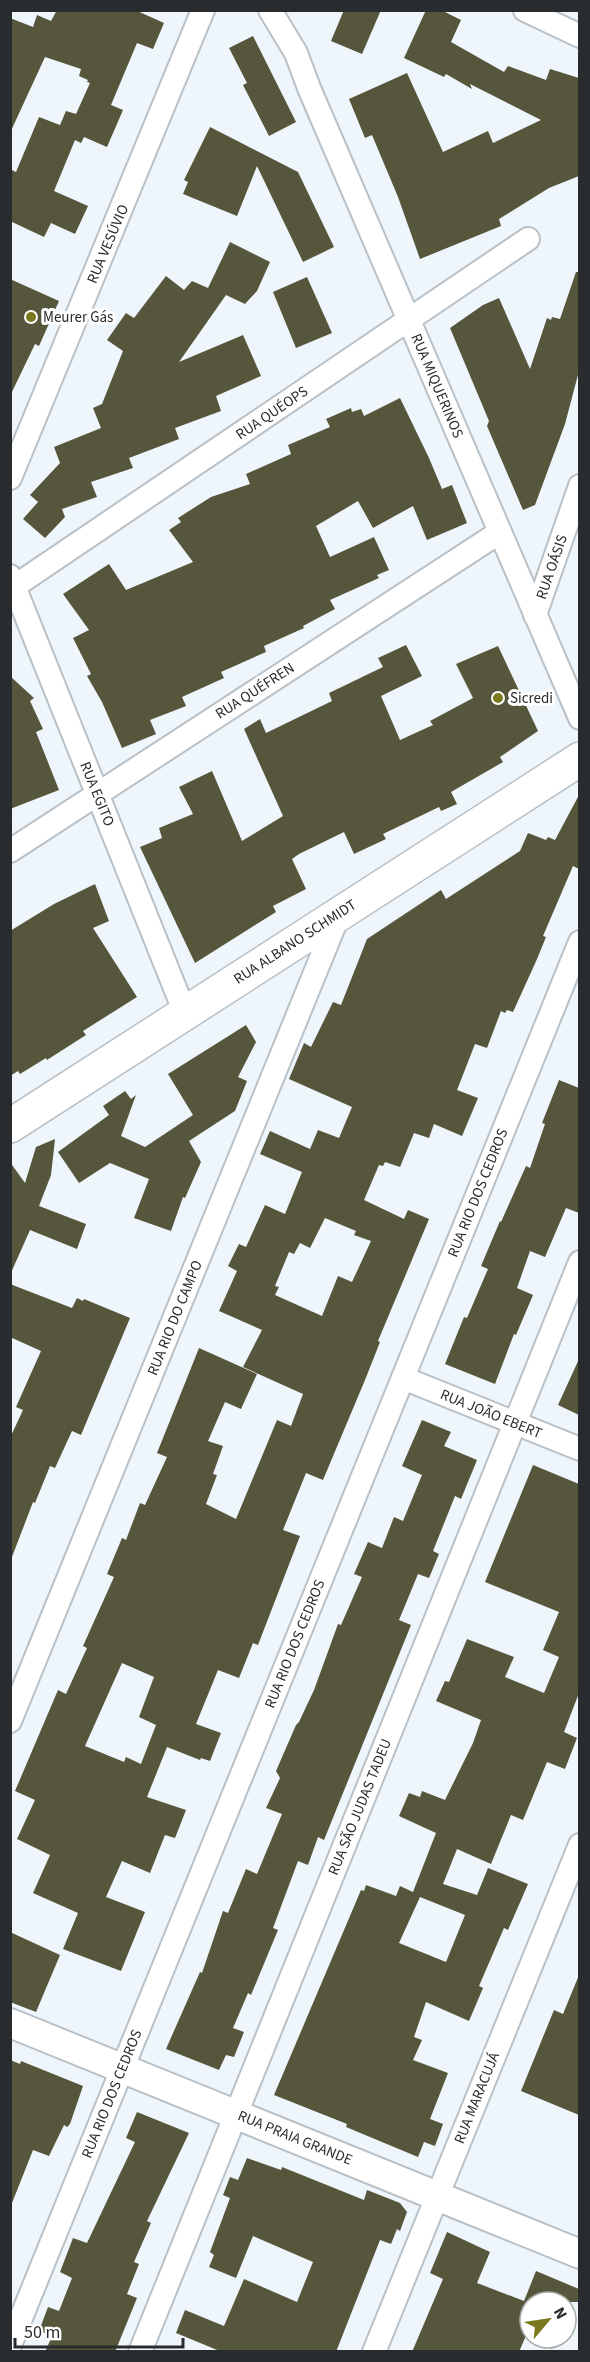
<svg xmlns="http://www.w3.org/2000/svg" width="590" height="2362" font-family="'Source Sans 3',sans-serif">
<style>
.building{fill:#56563c;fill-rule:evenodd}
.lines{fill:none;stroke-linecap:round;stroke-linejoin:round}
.minor-casing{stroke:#bac1c6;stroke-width:26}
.tertiary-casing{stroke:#bac1c6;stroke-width:32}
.primary-casing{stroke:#bac1c6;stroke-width:36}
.minor{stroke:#fff;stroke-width:22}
.tertiary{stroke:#fff;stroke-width:28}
.primary{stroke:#fff;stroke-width:33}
.poi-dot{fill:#7a7920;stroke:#fff;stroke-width:2}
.labels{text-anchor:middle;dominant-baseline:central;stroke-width:6;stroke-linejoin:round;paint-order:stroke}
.street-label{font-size:15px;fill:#292c2e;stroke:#fff}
.poi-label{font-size:15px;fill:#292c2e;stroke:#fff;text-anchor:start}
</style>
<rect width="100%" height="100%" fill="#eef6fb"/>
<!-- building -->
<g class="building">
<path d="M57,10h78l29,13 -11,26 -16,-6 -26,62 12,5 -16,37 -23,-10 -3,6 -6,-3 -21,51 34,15 -13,28 -24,-11 -7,14 -34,-16v-52l6,3 23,-55 21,8 6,-14 10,3 14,-31 -3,-1 1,-2 -9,-4 2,-7 -36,-12 -35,76v-115l23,9 4,-12 14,6z"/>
<path d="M344,10h37l-19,44 -31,-13z"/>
<path d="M426,10h15l20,10 -10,22 53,30 4,-6 38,14 4,-11 29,9v98l-30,12 -50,31 2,7 -81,33 -22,-62 -26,-62 -7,3 -16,-39 58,-26 36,79 45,-21 5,12 48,-23 -71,-36 2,5 -26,-15 -2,3 -40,-19z"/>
<path d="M253,36l43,86 -27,14 -26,-51 4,-2 -18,-35z"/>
<path d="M210,127l88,45 36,75 -31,15 -46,-96 -20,50 -54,-22 5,-12 -4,-2z"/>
<path d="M230,242l40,20 -13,29 -12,13 -19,-9 -47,67 64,-27 18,41 -45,20 5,15 -46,17 4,11 -50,19 4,10 -42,14 6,15 -35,12 3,8 -20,21 -22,-19 15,-17 -8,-7 30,-32 -6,-16 47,-19 -8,-20 9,-4 21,-53 -16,-11 19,-27 8,5 32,-42 18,14 8,-9 16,7z"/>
<path d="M576,272h3v99l-14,53 -30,81 -12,5 -36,-84 2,-5 -39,-93 33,-23 16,-7 31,71 17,-51 4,2 1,-3 8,2z"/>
<path d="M307,277l25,56 -36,15 -23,-56z"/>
<path d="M10,279l49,22 -20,45 -4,-2 -25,52z"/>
<path d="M400,398l29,60 13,31 10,-4 15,38 -40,17 -14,-34 -40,22 -15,-27 -42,25 14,31 44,-20 15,33 -12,5 2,3 -49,22 5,9 -32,17 1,2 -40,18 2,6 -45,20 3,6 -42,19 4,9 -36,14 6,14 -34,14 -20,-46 -15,-26 4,-2 -18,-36 16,-8 -26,-36 46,-30 17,26 67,-28 -24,-32 12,-8 -3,-4 33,-21 39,-13 -4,-10 45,-20 -3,-9 42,-18 -4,-8 25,-11 1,4 9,-3 3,7z"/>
<path d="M406,645l16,31 -41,20 19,44 33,-15 -3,-4 43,-23 -17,-34 42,-18 40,85 -38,26 3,5 -52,30 6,12 -16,7 -2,-4 -56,27 3,5 -32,15 -10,-22 -45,22 -7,5 14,30 -33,17 3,6 -81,51 -55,-116 22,-9 -3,-10 34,-14 -14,-27 33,-16 30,70 41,-25 -39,-87 16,-10 6,14 66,-32 -3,-8 54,-26 -5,-9z"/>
<path d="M10,676l24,22 -4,3 13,28 -7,3 23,58 -49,19z"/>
<path d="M579,795v74l-6,-3 -30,70 3,1 -9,22 -24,53 -6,-2 -2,3 -4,-2 -14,37 -12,-4 -18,46 21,8 -16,38 -28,-12 -5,14 -15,-5 -14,34 -15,-5 -2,4 -4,-1 -15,35 40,19 4,-9 21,9 -51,122 2,1 -15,38 -42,100 -17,-7 -23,57 17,6 -42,109 -5,-2 -14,35 -21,-8 -22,54 25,9 -11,28 -9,-3 -1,2 -33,-13 -20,50 39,13 -11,28 -10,-3 -15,38 -28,-12 -16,36 39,15 -24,59 -58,-22 15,-36 -45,-20 17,-38 -33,-16 18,-39 -20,-9 43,-101 8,4 21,-46 -4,-2 31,-69 -7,-3 15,-36 4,2 14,-37 5,2 22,-48 -10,-4 42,-105 58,26 -16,35 -16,-7 -17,39 15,5 -10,28 4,1 -11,29 30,15 41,-99 14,6 12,-32 -60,-27 19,-37 -43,-19 18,-40 -9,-5 11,-22 7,3 19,-42 20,9 17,-42 -42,-18 10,-23 40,18 8,-19 21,8 13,-31 -63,-28 15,-36 7,4 22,-45 8,3 26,-66 74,-49 5,9 74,-48 8,-18 18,7 2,-3 7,3zM325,1218l31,13 -2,4 17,6 -19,41 -14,-6 -16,40 -47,-21 4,-8 -4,-1 14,-34 5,2 6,-11 10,5zM122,1663l32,14 -15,40 17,8 -15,39 -15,-7 -2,5 -39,-16z"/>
<path d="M95,884l14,37 -16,7 44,69 -54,34 3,4 -39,25 -1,-2 -26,16 -2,-3 -8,5v-145l44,-27z"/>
<path d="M246,1025l10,17 -18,35 9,4 -12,30 -46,30 12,21 -16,36 -2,-1 -12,34 -37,-13 15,-39 -39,-16 -31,20 -21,-31 51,-37 -6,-9 22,-15 6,8 5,-4 -15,41 24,11 48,-32 -25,-41z"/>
<path d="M559,1080l20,8v125l-13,-5 -21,49 -15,-6 -13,37 16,7 -17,40 -2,-1 -19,50 -50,-20 19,-47 3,1 21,-49 -7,-3 19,-45 1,1 25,-56 4,2 15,-44 -3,-1z"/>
<path d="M55,1139l-4,36 -12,31 47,18 -9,25 -47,-19 -20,45v-113l15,21 11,-36z"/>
<path d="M10,1284l62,24 5,-10 6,3 1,-2 46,19 -49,117 -9,-4 -17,37 -5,-2 -15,37 -2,-1 -21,55 -2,-119 13,-28 -7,-3 25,-56 -31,-14z"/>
<path d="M579,1359v56l-21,-10z"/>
<path d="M422,1420l29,12 -7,14 33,14 -16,39 -6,-3 -22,55 6,3 -10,24 -11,-4 -19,46 12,5 -87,215 -6,-3 -10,28 -10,-4 -25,67 5,2 -27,65 -3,-2 -15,35 11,4 -10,25 -8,-2 -7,15 -53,-21 34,-77 2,1 21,-62 5,2 18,-44 11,5 25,-60 -16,-6 14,-30 -4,-7 20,-46 3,-3 15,-32 24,-66 3,1 21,-48 -8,-3 14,-32 14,6 12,-31 9,4 19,-46 -20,-9z"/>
<path d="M533,1465l46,19v209l-15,39 13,6 -12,31 -18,-7 -24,58 -12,-5 -20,49 -34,-15 -14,35 34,11 11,-27 40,16 -20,46 -4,-2 -25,58 4,2 -14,33 -43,-19 -12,35 8,3 -9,20 35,13 -18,46 13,5 -8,22 -11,-4 -6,15 -72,-30 1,-3 -73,-29 87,-205 3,1 2,-6 30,11 4,-10 13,6 23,-59 -37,-17 10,-23 11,4 2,-6 23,9 28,-57 8,-23 -45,-19 9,-20 4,1 18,-43 47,18 -9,20 39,16 15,-36 -16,-7 16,-38 -74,-30zM420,1897l45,18 -19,47 -47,-19z"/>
<path d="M10,1932l50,23 -24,57 -26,-10z"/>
<path d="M579,1975v140l-58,-24 33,-81 9,4z"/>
<path d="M10,2060l10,4 1,-3 62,25 -13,38 -3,3 -3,-2 -15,31 -16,-6 -21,53z"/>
<path d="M137,2112l52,21 -42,88 4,2 -17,39 5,2 -12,30 10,4 -22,54h-70l7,-16 -13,-5 9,-24 11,4 13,-33 -12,-6 13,-34 14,5 48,-101 -9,-4z"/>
<path d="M247,2158l34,12 1,-3 82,33 3,-10 33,13 7,9 -7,19 -3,-2 -6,15 -11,-4 -44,112h-114l-46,-19 9,-23 39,16 20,-47 53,23 16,-40 -60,-26 -17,42 -27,-11 5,-12 -4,-3 20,-54 -7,-3 7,-18 8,3z"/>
<path d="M447,2232l43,20 -13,31 47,18 12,-30 43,18v13h-53l4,2v22l-11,26h-107l31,-73 -13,-6z"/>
</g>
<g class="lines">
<defs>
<g id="minor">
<path d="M270,10l26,43 13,35 271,630"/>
<path d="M525,10l55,26"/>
<path d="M10,478l193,-468"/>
<path d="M10,576l175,437"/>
<path d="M15,586l513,-347"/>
<path d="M535,615l45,-129"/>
<path d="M10,851l490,-319"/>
<path d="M403,1378l177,71"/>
<path d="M10,1721l329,-807"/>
<path d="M10,2345l570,-1403"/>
<path d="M140,2352l440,-1090"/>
<path d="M374,2352l206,-507"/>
</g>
<path id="tertiary" d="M10,2023l570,231"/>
<path id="primary" d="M10,1126l570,-367"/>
</defs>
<!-- minor casing -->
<use href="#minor" class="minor-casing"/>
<!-- tertiary casing -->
<use href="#tertiary" class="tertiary-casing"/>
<!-- primary casing -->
<use href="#primary" class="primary-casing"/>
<!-- minor -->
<use href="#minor" class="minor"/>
<!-- tertiary -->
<use href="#tertiary" class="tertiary"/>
<!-- primary -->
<use href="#primary" class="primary"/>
</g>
<!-- markers -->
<g class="poi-dot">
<circle cx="31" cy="317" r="6"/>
<circle cx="498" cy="698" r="6"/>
</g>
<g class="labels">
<!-- street labels -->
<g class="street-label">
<text transform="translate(108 244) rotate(-67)">RUA VESÚVIO</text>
<text transform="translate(437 386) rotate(67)">RUA MIQUERINOS</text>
<text transform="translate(272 413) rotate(-34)">RUA QUÉOPS</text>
<text transform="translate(552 567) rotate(-71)">RUA OÁSIS</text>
<text transform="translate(255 691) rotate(-33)">RUA QUÉFREN</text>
<text transform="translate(97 794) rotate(68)">RUA EGITO</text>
<text transform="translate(295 942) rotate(-33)">RUA ALBANO SCHMIDT</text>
<text transform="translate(478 1193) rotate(-68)">RUA RIO DOS CEDROS</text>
<text transform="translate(175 1318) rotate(-68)">RUA RIO DO CAMPO</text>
<text transform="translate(491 1414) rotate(22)">RUA JOÃO EBERT</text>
<text transform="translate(295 1644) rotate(-68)">RUA RIO DOS CEDROS</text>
<text transform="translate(360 1807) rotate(-68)">RUA SÃO JUDAS TADEU</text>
<text transform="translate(112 2094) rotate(-68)">RUA RIO DOS CEDROS</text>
<text transform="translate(477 2098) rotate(-68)">RUA MARACUJÁ</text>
<text transform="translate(295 2138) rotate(22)">RUA PRAIA GRANDE</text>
</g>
<!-- poi labels -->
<g class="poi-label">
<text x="43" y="317">Meurer Gás</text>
<text x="510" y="698">Sicredi</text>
</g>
</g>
<!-- border -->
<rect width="590" height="2362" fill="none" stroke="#292c2e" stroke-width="24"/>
<!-- north arrow -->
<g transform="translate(548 2320) rotate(61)"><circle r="28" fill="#ffffff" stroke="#a9abab" stroke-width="1.5"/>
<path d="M0-4.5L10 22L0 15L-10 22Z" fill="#7a7920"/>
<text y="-9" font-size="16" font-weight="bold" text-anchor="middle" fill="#292c2e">N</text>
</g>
<!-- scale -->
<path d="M15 2338v9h168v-9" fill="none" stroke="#292c2e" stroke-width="3"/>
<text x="24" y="2338" font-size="18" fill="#292c2e" stroke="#ffffff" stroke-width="4.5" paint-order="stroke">50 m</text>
</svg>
